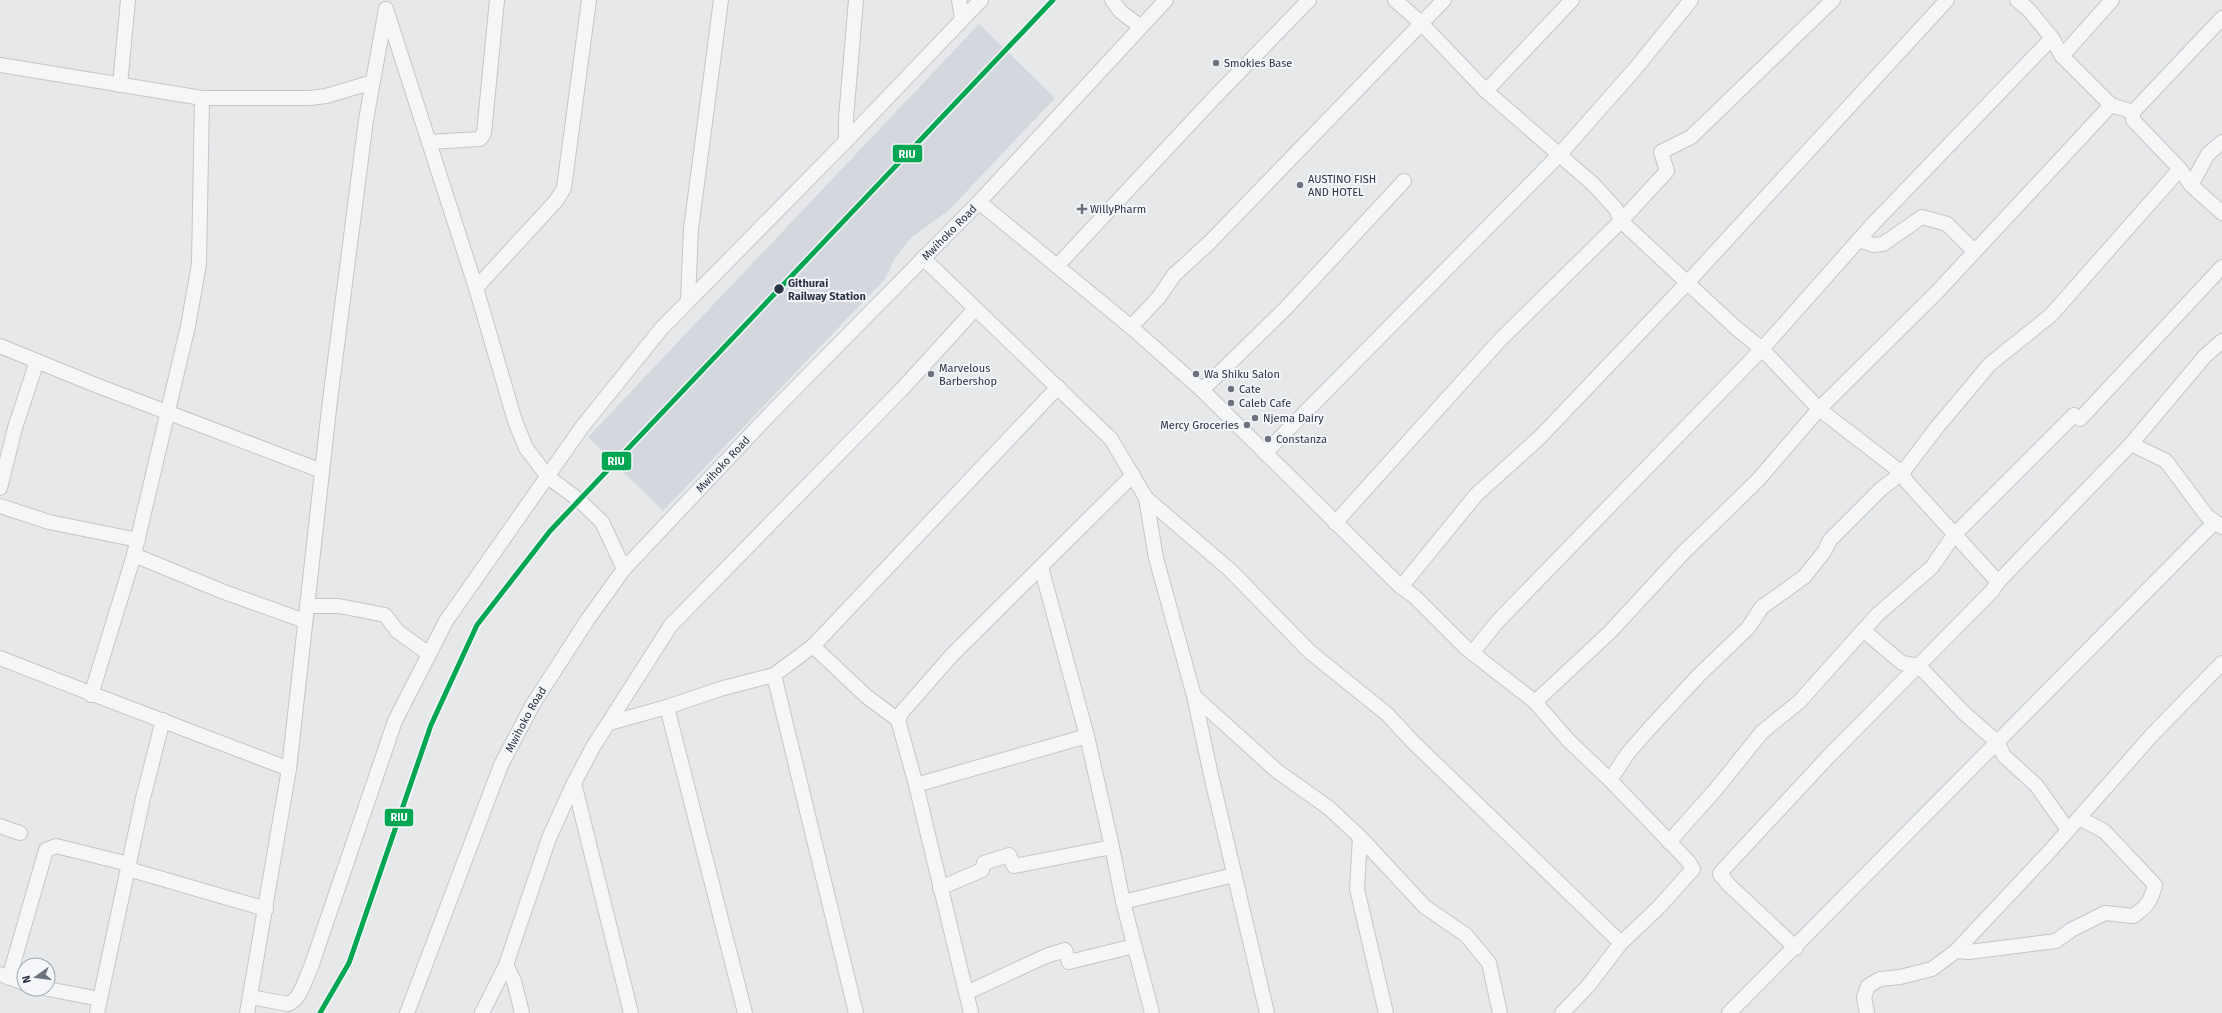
<svg xmlns="http://www.w3.org/2000/svg" width="2222" height="1013" font-family="'Fira Sans',sans-serif">
<style>
.built{fill:#d4d7dd}
.lines{fill:none;stroke-linecap:round;stroke-linejoin:round}
.minor-casing{stroke:#c4c6c8;stroke-width:16}
.minor{stroke:#f5f6f7;stroke-width:14}
.rail-1-casing{stroke:#f4f6f9;stroke-width:8}
.rail-1{stroke:#00a651;stroke-width:5}
.poi-dot{fill:#6c737f;stroke:#f4f6f9;stroke-width:1.5}
.stop-dot{fill:#2b3445;stroke:#f4f6f9;stroke-width:1.5}
.labels{text-anchor:middle;dominant-baseline:central;stroke-width:4;stroke-linejoin:round;paint-order:stroke}
.poi-label{font-size:11px;fill:#2b3445;stroke:#f4f6f9;text-anchor:start}
.street-label{font-size:11px;fill:#2b3445;stroke:#f4f6f9}
.stop-label{font-size:11px;font-weight:bold;fill:#2b3445;stroke:#f4f6f9;text-anchor:start}
.line-badge{stroke:#f4f6f9;stroke-width:1.5}
.badge-label{font-size:11px;text-anchor:middle;font-weight:bold;fill:#fff}
</style>
<rect width="100%" height="100%" fill="#e6e8ea"/>
<!-- built -->
<path class="built" d="M979,24l76,74 -106,112 -38,28 -16,20 -10,21 -222,232 -75,-74z"/>
<g class="lines">
<defs>
<g id="minor">
<path d="M959,0l3,19"/>
<path d="M1112,0l9,12 20,15"/>
<path d="M1395,0l26,23 65,68 107,93 23,25 5,12 115,107 26,21 57,60 83,64 5,9 91,100 -6,9 -164,166 -107,115 -1,2 9,11 67,63"/>
<path d="M2017,0l11,9 24,29 10,18 49,49 22,7v8l47,49 11,16 31,28"/>
<path d="M386,9l90,279 39,133 11,27 22,29 31,23 23,22 22,47"/>
<path d="M2062,56l50,-56"/>
<path d="M0,65l202,33h108l16,-2 47,-14"/>
<path d="M120,85l8,-85"/>
<path d="M1486,91l86,-91"/>
<path d="M2133,112l89,-94"/>
<path d="M846,141v-23l10,-118"/>
<path d="M429,142l51,-3 4,-6 13,-133"/>
<path d="M2191,185l17,-31 14,-12"/>
<path d="M979,202l152,125 71,63 199,197 13,9 52,52 69,54 34,39 41,39 78,81 5,8 -34,38 -38,36 -33,43 -26,27"/>
<path d="M1859,240l14,5 10,-1 39,-27 25,7 27,27"/>
<path d="M923,258l188,181 35,59 10,60 38,138 17,79 56,238"/>
<path d="M1057,266l156,-167 96,-99"/>
<path d="M476,288l80,-87 8,-13 25,-188"/>
<path d="M688,300l3,-71 30,-229"/>
<path d="M1131,327l28,-30 15,-22 36,-33 234,-242"/>
<path d="M0,346l93,38 229,87"/>
<path d="M1202,390l84,-82 118,-127"/>
<path d="M2131,444l35,17 41,55 15,11"/>
<path d="M1265,453l295,-299 75,-85 56,-69"/>
<path d="M0,488l15,-60 22,-67"/>
<path d="M1146,498l84,72 80,82 77,62 26,28 208,201"/>
<path d="M0,506l49,16 89,18"/>
<path d="M1335,523l165,-183 121,-119 46,-50 -6,-19 30,-15 142,-137"/>
<path d="M134,555l90,37 81,29"/>
<path d="M1041,567l46,169 25,111 11,55 29,111"/>
<path d="M1998,582l133,-138 74,-88 17,-15"/>
<path d="M1401,587l75,-92 64,-58 147,-154 260,-283"/>
<path d="M307,606h32l46,9 12,16 32,23"/>
<path d="M1864,631l38,32 17,3 45,47 33,29 7,14 32,29 32,45"/>
<path d="M813,646l53,50 32,24"/>
<path d="M1472,653l26,-32 264,-272 110,-124 180,-187"/>
<path d="M0,658c96,38 193,74 289,111"/>
<path d="M774,675l82,338"/>
<path d="M91,695l43,-140 54,-229 11,-62 3,-166"/>
<path d="M1194,696l83,75 52,37 31,29 65,70 41,28 23,28 11,50"/>
<path d="M1535,702l75,-70 73,-79 75,-73 61,-71 118,-117 174,-187"/>
<path d="M667,707l78,306"/>
<path d="M609,723l58,-16 53,-18 54,-14 39,-29 245,-259"/>
<path d="M1610,780l18,-27 21,-24 50,-54 49,-47 14,-21 42,-30 20,-25 6,-12 51,-51 21,-16 36,-47 52,-62 61,-49 129,-146"/>
<path d="M574,783l57,230"/>
<path d="M916,785l171,-49"/>
<path d="M0,826l20,7"/>
<path d="M1360,837l-3,52 29,124"/>
<path d="M1669,842l48,-54 45,-56 37,-30 78,-87 55,-48 22,-32 120,-120 6,4 142,-152"/>
<path d="M128,869l138,40"/>
<path d="M940,888l42,-18 2,-7 25,-8 5,11 98,-19"/>
<path d="M1123,902l111,-27"/>
<path d="M1956,951l13,1 87,-11 15,-11 34,-17 28,3c14,-9 18,-15 22,-31l-51,-54 -25,-13"/>
<path d="M506,965l8,16 8,32"/>
<path d="M0,974l24,9"/>
<path d="M9,978l37,-128 10,-4 73,18"/>
<path d="M48,989l52,10"/>
<path d="M966,993l80,-37 19,-6 4,12 65,-16"/>
<path d="M250,997l38,7c13,-5 17,-25 23,-37l84,-246 51,-100 136,-194 79,-98 185,-188 135,-141"/>
<path d="M97,1013l46,-215 20,-78"/>
<path d="M247,1013l42,-244 41,-369 36,-280 20,-111"/>
<path id="s1" d="M407,1013l94,-248 32,-61 55,-85 36,-50 146,-155 209,-212 187,-202"/>
<path d="M482,1013l24,-48 43,-127 25,-55 19,-36 78,-122 232,-237 72,-79"/>
<path d="M971,1013l-55,-228 -18,-65 4,-8 50,-57 181,-180"/>
<path d="M1729,1013l486,-491"/>
<path d="M1867,1013l-3,-16 4,-11 12,-7 20,-2 32,-8 24,-18 93,-99 102,-116 71,-73"/>
</g>
</defs>
<!-- minor casing -->
<use href="#minor" class="minor-casing"/>
<!-- minor -->
<use href="#minor" class="minor"/>
<defs>
<path id="rail-1" d="M320,1013l29,-50 82,-238 46,-100 73,-94 503,-531"/>
</defs>
<!-- rail-1 casing -->
<use href="#rail-1" class="rail-1-casing"/>
<!-- rail-1 -->
<use href="#rail-1" class="rail-1"/>
</g>
<!-- markers -->
<g class="poi-dot">
<circle cx="1216" cy="63" r="4"/>
<circle cx="1300" cy="185" r="4"/>
<path d="M1080 203h4v4h4v4h-4v4h-4v-4h-4v-4h4z"/>
<circle cx="931" cy="374" r="4"/>
<circle cx="1196" cy="374" r="4"/>
<circle cx="1231" cy="389" r="4"/>
<circle cx="1231" cy="403" r="4"/>
<circle cx="1255" cy="418" r="4"/>
<circle cx="1247" cy="425" r="4"/>
<circle cx="1268" cy="439" r="4"/>
</g>
<circle class="stop-dot" cx="779" cy="289" r="5.5"/>
<g class="labels">
<!-- poi labels -->
<g class="poi-label">
<text x="1224" y="63">Smokies Base</text>
<text x="1308" y="179">AUSTINO FISH<tspan x="1308" dy="13">AND HOTEL</tspan></text>
<text x="1090" y="209">WillyPharm</text>
<text x="939" y="368">Marvelous<tspan x="939" dy="13">Barbershop</tspan></text>
<text x="1204" y="374">Wa Shiku Salon</text>
<text x="1239" y="389">Cate</text>
<text x="1239" y="403">Caleb Cafe</text>
<text x="1263" y="418">Njema Dairy</text>
<text x="1239" y="425" text-anchor="end">Mercy Groceries</text>
<text x="1276" y="439">Constanza</text>
</g>
<!-- street labels -->
<g class="street-label">
<text stroke="none"><textPath href="#s1" startOffset="965">Mwihoko Road</textPath></text>
<text stroke="none"><textPath href="#s1" startOffset="641">Mwihoko Road</textPath></text>
<text stroke="none"><textPath href="#s1" startOffset="317">Mwihoko Road</textPath></text>
</g>
<!-- stop labels -->
<g class="stop-label">
<text x="788" y="283">Githurai<tspan x="788" dy="13">Railway Station</tspan></text>
</g>
</g>
<g class="line-badge">
<rect x="892" y="144" width="31" height="19" rx="4" fill="#00a651"/>
<rect x="601" y="451" width="31" height="20" rx="4" fill="#00a651"/>
<rect x="384" y="808" width="30" height="19" rx="4" fill="#00a651"/>
</g>
<g class="badge-label">
<text x="907" y="158">RIU</text>
<text x="616" y="465">RIU</text>
<text x="399" y="821">RIU</text>
</g>
<!-- north arrow -->
<g transform="translate(36 977) rotate(256)"><circle r="19" fill="#f4f6f9" stroke="#a4a8b1"/>
<path d="M0-3L7 15L0 10L-7 15Z" fill="#6c737f"/>
<text y="-6" font-size="11" font-weight="bold" text-anchor="middle" fill="#2b3445">N</text>
</g>
</svg>
